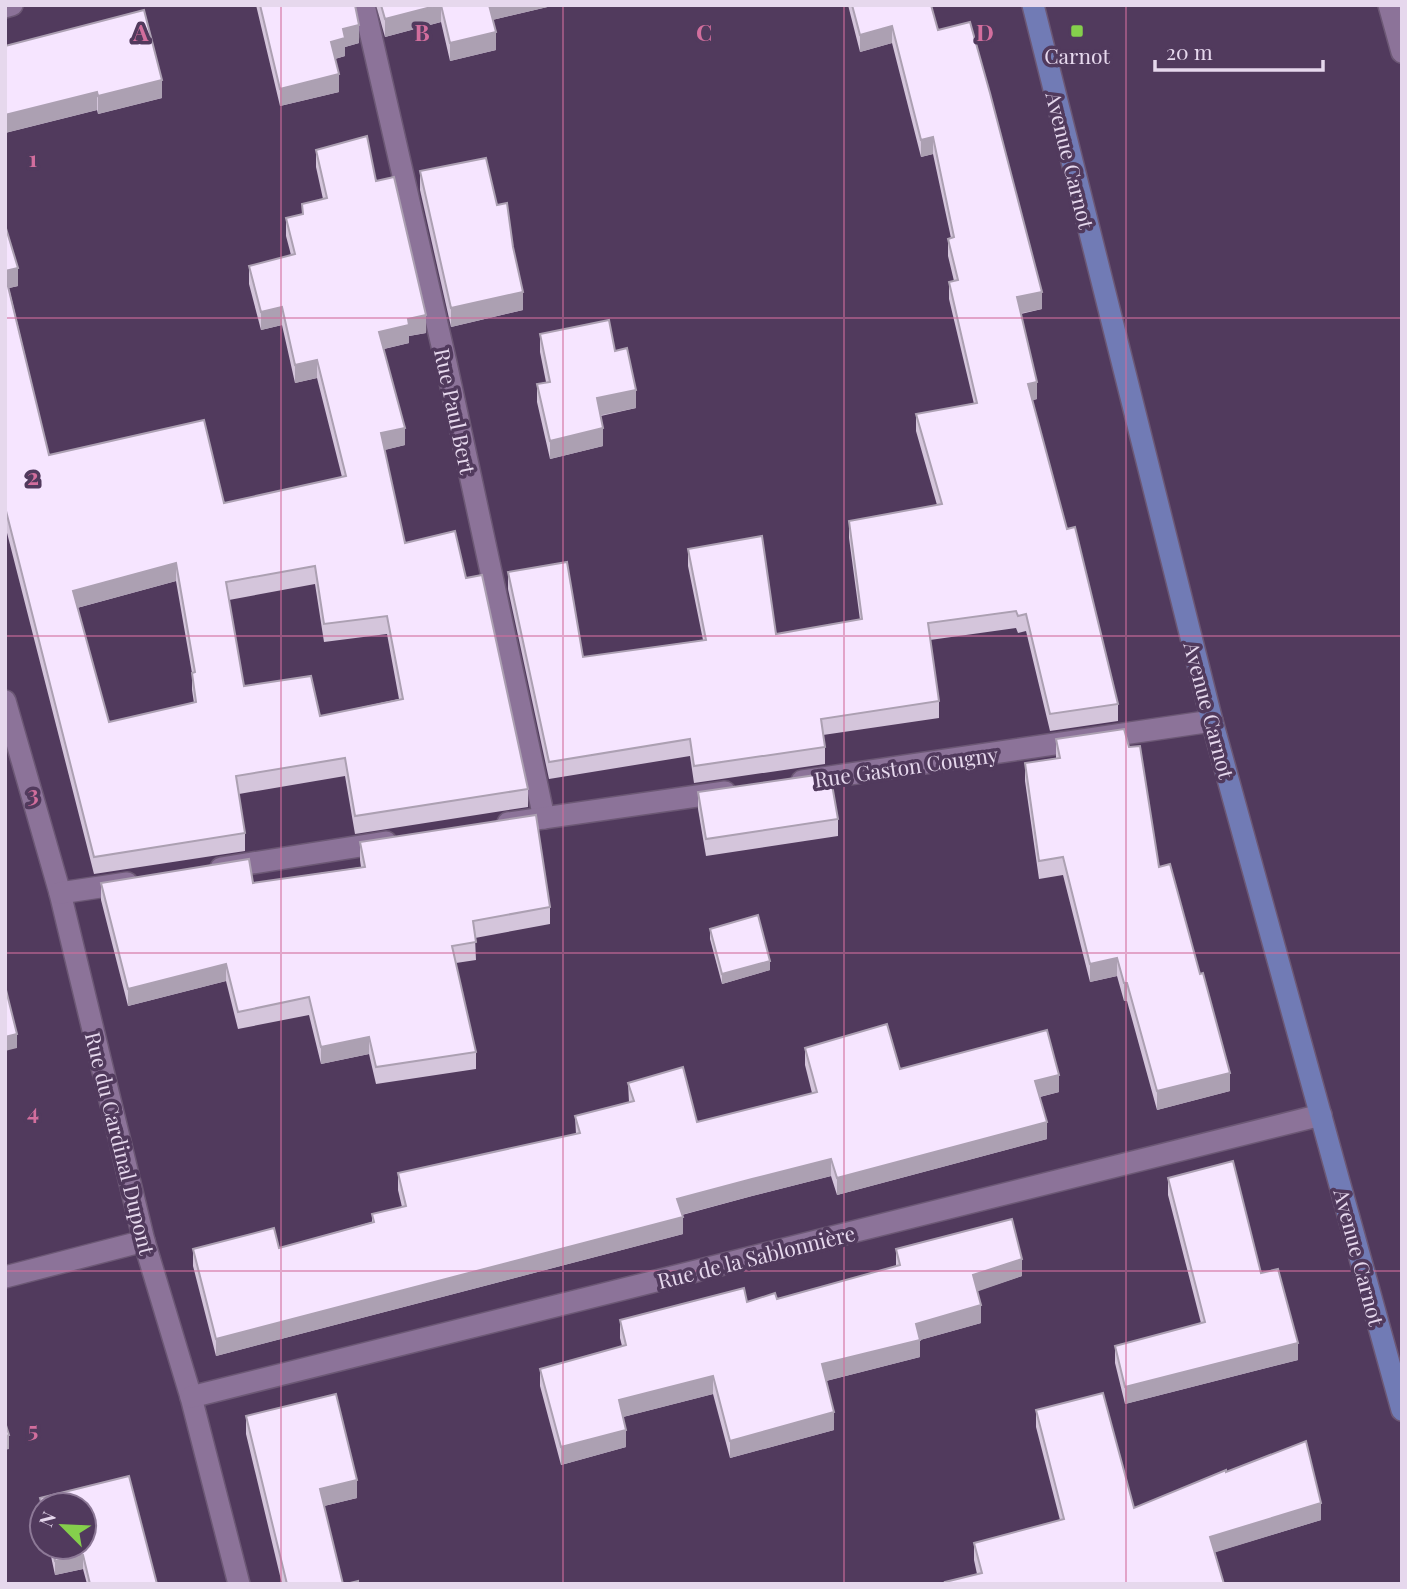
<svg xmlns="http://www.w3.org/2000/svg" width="1407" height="1589" font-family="'Playfair Display',serif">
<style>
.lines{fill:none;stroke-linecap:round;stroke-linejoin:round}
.service-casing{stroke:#6c5875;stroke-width:24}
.minor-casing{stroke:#6c5875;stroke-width:24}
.tertiary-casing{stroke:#6c5875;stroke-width:24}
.secondary-casing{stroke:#6c5875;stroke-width:24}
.service{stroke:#8c7399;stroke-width:21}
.minor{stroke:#8c7399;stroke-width:21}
.tertiary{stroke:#8c7399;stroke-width:21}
.secondary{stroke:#717bb5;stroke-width:21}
.wall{fill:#d4c5db;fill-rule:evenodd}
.shaded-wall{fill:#aca0b2}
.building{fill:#f6e5ff;stroke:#aca0b2;stroke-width:2;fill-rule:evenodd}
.grid{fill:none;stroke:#d26e9d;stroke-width:2;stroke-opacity:0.55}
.poi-dot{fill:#85cf4c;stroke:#513a5d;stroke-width:2.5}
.labels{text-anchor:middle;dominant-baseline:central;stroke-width:7;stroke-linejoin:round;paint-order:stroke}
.poi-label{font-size:21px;fill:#e6d8ed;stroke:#513a5d}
.street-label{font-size:21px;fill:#e6d8ed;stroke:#513a5d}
.grid-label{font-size:23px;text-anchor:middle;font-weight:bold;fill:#d26e9d;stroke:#513a5d;stroke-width:7;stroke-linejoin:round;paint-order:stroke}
</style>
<rect width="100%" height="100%" fill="#513a5d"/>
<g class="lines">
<defs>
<path id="service" d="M1389,5l13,47"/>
<g id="minor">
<path d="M364,5l82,358 98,455"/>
<path d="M5,701l55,192 84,348 47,156 48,187"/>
<path d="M802,781l410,-60"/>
<path d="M508,823l217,-31"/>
<path d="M221,868l165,-26"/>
<path d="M60,893l67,-10"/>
<path d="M5,1277l139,-36"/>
<path d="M191,1397l1130,-282"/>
</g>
<path id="tertiary" d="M5,7l7,-2"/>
<path id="secondary" d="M1033,5l179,716 190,689"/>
</defs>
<!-- service casing -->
<use href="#service" class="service-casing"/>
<!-- minor casing -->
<use href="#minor" class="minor-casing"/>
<!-- tertiary casing -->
<use href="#tertiary" class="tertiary-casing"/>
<!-- secondary casing -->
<use href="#secondary" class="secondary-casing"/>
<!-- service -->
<use href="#service" class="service"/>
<!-- minor -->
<use href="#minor" class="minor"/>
<!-- tertiary -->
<use href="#tertiary" class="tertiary"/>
<!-- secondary -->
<use href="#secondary" class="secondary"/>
</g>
<!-- wall -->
<g class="wall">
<path d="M256,5h99l4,38 -14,4v9l-10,3 4,33 -59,14z"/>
<path d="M376,5h180l-64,15 4,30 -46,11 -9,-39 -56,15z"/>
<path d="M848,5h83l7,25 104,279 -21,5 16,85 -5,1 35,129 51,175v17l-68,10 -24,-100 -8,2 -2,-5 -86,12 9,61v17l-116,17 2,12v17l-131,19 -4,-27 -141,23 -41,-190v-17l75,85 120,-17 -15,-74v-17l88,85 84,-14 -11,-82v-17l88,-16 -21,-74v-17l58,-10 -25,-105v-17l5,-1 -6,-25v-17l3,-1 -18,-84 -12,3 -29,-114 -32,9z"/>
<path d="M5,46l157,52 -64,16 -1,-4 -92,23z"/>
<path d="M316,150l60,31 50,152 -17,3v7l-25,6 21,96 -21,5 21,93 61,35 62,211v18l-173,27 -10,-58 -106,18 6,39v18l-151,23 -89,-349v-300l13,61 -9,2 40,167 175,48 118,-26 -25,-99 -22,5 -13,-58 -21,5 -12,-46v-18l42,-11 -5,-19v-18l16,-4v-10l21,-5 -7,-32zM176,581l16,92v17l2,13 -85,19 -32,-114zM315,584l9,58 63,-8 12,65 -79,17 -76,-30 -15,-86z"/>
<path d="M420,171l77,34 16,42 10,63 -72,17 -31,-137z"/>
<path d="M540,334l75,17 21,57 -35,8 2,30 -53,13 -13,-57v-18l9,-2 -6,-30z"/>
<path d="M1056,739l103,128 71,224 -73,19 -30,-109h-3l-7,-25 -27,6 -27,-107 -24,4 -14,-98v-18l31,-5z"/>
<path d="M698,792l140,27v17l-132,20 -8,-47z"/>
<path d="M360,842l190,65v17l-75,14 1,22 -20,3 20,89v17l-100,15 -7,-30 -48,10 -12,-49 -71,14 -12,-48 -98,25 -27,-106v-17h152l108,-16 -1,-7z"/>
<path d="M710,929l60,41 -48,14 -12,-45z"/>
<path d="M805,1048l95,21 159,23 -19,5 7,42 -210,56 -6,-19 -79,20 -70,19 1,19 -467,122 -23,-90v-17l86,-1 93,-26v-8l30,-7 -4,-17v-17l178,-39 -1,-18 54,-14 -1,-19 69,39 115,-29 -7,-28z"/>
<path d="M1168,1178l93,95 37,87 -173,44 -10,-41v-17l86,-23 -33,-128z"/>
<path d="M896,1249l126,27 -45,15 4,32 -61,17v17l-94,24 8,49 -104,28 -17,-64 -90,23 3,30 -65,18 -21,-79v-17l82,-23 -2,-8v-18l127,-18 30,-3 119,-33z"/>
<path d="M1036,1410l98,98 92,-36 95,48 -106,32 9,32h-279v-2l32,-8 -3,-14v-17l86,-23 -24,-93z"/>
<path d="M246,1416l111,82 -33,8 19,78h-61l-36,-150z"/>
<path d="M40,1498l117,86h-70l-4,-15 -28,6 -6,-28h35l-42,-42v14l-2,-7z"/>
</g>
<!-- shaded-wall -->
<g class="shaded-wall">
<path d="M441,5v17l-56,15v-18z"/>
<path d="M488,5h68l-68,16z"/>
<path d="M359,25v18l-14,4v9l-14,4v-18l12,-13z"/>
<path d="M892,26v17l-32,9v-17z"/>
<path d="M496,32v18l-46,11v-18z"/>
<path d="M339,74v18l-59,14v-17z"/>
<path d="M162,80v18l-64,16v-18z"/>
<path d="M97,92v18l-92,23v-18z"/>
<path d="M933,137v17l-12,3v-17z"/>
<path d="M18,268v18l-13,3v-18z"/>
<path d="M523,292v18l-72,17v-19z"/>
<path d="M1042,292v17l-25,5v-17z"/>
<path d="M282,307v18l-21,5v-18z"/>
<path d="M426,315v18l-17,3v7l-30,7v-18l29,-13z"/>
<path d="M317,360v18l-22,5v-18z"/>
<path d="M1037,382v17l-9,3v-18z"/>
<path d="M636,390v18l-39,8v-18z"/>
<path d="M405,428v17l-24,6v-18z"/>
<path d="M603,428v18l-53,13v-18z"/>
<path d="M176,563v18l-103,28v-18z"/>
<path d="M1117,958v18l-27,6v-18z"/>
<path d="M770,961v9l-48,14v-10z"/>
<path d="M226,964v17l-98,25v-17z"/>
<rect x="1124" y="983" width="3" height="18"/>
<path d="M17,1034v14l-12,3v-14z"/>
<path d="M369,1037v17l-48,10v-17z"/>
<path d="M1230,1073v18l-73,19v-19z"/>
<path d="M1059,1075v17l-24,6v-17z"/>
<path d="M1047,1122v17l-210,56v-17z"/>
<path d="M831,1159v17l-79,20 -75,20v-17l75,-20z"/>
<path d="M683,1217v17l-467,122v-17z"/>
<path d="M1022,1259v17l-49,17v-18z"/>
<path d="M981,1305v18l-61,17v17l-98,25v-18l94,-40z"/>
<path d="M1298,1343v17l-173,44v-17z"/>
<path d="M713,1376v18l-94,24v-18z"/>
<path d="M834,1412v18l-104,28v-17z"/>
<path d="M626,1430v17l-65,18v-18z"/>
<path d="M9,1435v14l-4,1v-14z"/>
<path d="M357,1480v18l-37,9v-18z"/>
<path d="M1321,1503v17l-111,34v-17z"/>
<path d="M83,1555v14l-28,6v-14z"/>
</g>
<!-- building -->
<g class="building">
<path d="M260,5h95l4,20 -16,4 2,9 -14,4 8,32 -59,15z"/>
<path d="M381,5h58l-54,14z"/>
<path d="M441,5h48l7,27 -46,11z"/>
<path d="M852,5h79l7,25 32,-8 20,71 52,199 -25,5 20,85 -9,2 39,145 8,-2 43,177 -68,10 -24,-100 -8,2 -2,-5 -88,12 11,78 -118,18 4,28 -131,19 -4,-27 -141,23 -41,-190 59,-10 16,95 123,-17 -18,-91 74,-13 14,98 86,-15 -13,-98 93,-17 -26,-90 61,-11 -28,-121 9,-2 -10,-41 6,-2 -21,-100 -12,3 -29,-114 -32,9z"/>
<path d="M144,10l18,70 -64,16 -1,-4 -92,23v-69z"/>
<path d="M367,136l9,45 18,-4 32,138 -18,4 1,6 -30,7 26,96 -24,5 24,110 50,-12 11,47 16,-3 46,214 -173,27 -10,-58 -109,18 9,57 -151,24 -89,-350v-233l44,181 155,-35 20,83 122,-27 -29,-116 -22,5 -13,-58 -21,5 -12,-46 46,-12 -9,-36 17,-4 -1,-10 25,-6 -11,-48zM176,563l19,109 -3,1 4,29 -87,20 -36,-131zM315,566l9,58 63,-8 16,83 -83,17 -9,-40 -67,10 -18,-104z"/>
<path d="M486,158l11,47 10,-2 6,44 10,45 -72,16 -31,-137z"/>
<path d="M5,225l13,43 -13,3z"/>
<path d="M609,320l6,31 12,-3 9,42 -39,8 6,30 -53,13 -13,-57 13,-2 -10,-48z"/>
<path d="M1124,729l5,18 11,-1 19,121 11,-3 30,110 3,-1 27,100 -73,18 -30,-108h-3l-7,-25 -27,6 -27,-107 -24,4 -14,-98 35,-5 -4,-19z"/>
<path d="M830,773l8,46 -132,20 -8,-47z"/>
<path d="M536,815l14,92 -77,14 3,21 -24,4 24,106 -100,15 -7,-30 -48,10 -12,-50 -71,15 -12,-48 -98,25 -27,-106 148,-24 4,24 112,-16 -5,-25z"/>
<path d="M758,915l12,46 -48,13 -12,-45z"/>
<path d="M5,986l12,48 -12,3z"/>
<path d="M887,1024l13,45 147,-39 12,45 -24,6 12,41 -210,56 -6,-19 -79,20 -75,20 6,18 -467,122 -23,-90 81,-21 5,20 95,-26 -2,-8 34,-8 -8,-33 182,-40 -5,-17 59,-15 -6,-18 55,-16 14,55 120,-30 -12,-44z"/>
<path d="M1233,1161l28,112 17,-4 20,74 -173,44 -10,-41 90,-24 -37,-144z"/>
<path d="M1012,1219l10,40 -49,16 8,30 -65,19 4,16 -98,24 12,48 -104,29 -17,-65 -94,24 7,30 -65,17 -21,-78 86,-24 -6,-25 124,-32 3,14 28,-9 2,6 123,-34 -4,-16z"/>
<path d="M1103,1393l31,115 92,-38v2l80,-31 15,62 -111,34 14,47h-278l-1,-2 37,-9 -8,-30 90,-24 -28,-109z"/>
<path d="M336,1394l21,86 -37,9 23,95h-56l-41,-168z"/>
<path d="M5,1422l4,13 -4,1z"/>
<path d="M129,1476l28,108h-67l-7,-29 -28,6 -3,-14h32v-42h-42l-2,-7z"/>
<path d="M358,1581v3h-12z"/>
</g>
<!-- grid -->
<path class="grid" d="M281,5v1579M563,5v1579M844,5v1579M1126,5v1579M5,318h1397M5,636h1397M5,953h1397M5,1271h1397"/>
<!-- markers -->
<rect class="poi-dot" x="1070" y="24" width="14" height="14" rx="3.5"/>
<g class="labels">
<!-- poi labels -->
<g class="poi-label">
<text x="1077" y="55">Carnot</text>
</g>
<!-- street labels -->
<g class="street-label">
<text transform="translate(1071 160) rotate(76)">Avenue Carnot</text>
<text transform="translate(456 411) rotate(78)">Rue Paul Bert</text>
<text transform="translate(1210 710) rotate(75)">Avenue Carnot</text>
<text transform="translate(906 766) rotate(-8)">Rue Gaston Cougny</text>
<text transform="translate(121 1143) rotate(76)">Rue du Cardinal Dupont</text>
<text transform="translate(756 1256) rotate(-14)">Rue de la Sablonnière</text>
<text transform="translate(1360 1257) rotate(75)">Avenue Carnot</text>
</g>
</g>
<g class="grid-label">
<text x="141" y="41">A</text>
<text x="422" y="41">B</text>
<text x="704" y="41">C</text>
<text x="985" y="41">D</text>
<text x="33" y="167">1</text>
<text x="33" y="485">2</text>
<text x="33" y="802">3</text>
<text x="33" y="1120">4</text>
<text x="33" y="1438">5</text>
</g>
<!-- border -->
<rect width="1407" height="1589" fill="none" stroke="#e6d8ed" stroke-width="14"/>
<!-- north arrow -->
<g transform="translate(63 1526) rotate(294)"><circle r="33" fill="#513a5d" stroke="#8d7997" stroke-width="2"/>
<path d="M0-5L12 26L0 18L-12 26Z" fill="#85cf4c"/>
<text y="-10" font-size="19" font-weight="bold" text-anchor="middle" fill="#e6d8ed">N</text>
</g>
<!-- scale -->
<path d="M1155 60v10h168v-10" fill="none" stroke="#e6d8ed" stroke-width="3.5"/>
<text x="1166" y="60" font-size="21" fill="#e6d8ed" stroke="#513a5d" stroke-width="5" paint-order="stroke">20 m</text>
</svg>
